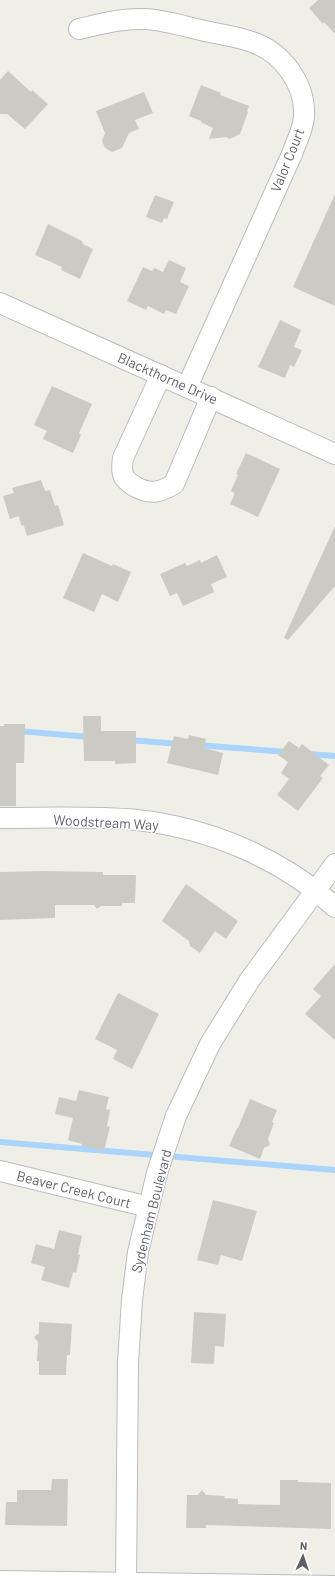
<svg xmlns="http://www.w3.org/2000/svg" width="335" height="1588" font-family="Barlow,sans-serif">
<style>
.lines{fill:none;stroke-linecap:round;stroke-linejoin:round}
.stream{stroke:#abd4fc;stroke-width:6}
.building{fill:#cccac4}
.street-casing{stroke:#b9bcc0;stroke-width:22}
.street{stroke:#fff;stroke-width:20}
.labels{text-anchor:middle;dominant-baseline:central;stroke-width:3;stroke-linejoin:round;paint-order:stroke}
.street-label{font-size:14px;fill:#5e6267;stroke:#fff}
</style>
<rect width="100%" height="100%" fill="#f0efe7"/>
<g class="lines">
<!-- stream -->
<g class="stream">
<path d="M18,731l72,6"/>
<path d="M129,740l51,4"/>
<path d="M197,745l91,7"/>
<path d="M309,754l26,2"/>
<path d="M0,1142l335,28"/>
</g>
</g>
<!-- building -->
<g class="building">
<path d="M318,0h17v34l-11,-12 -1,2 -14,-16z"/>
<path d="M8,71l23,21 1,-2 16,14 -23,25 -18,-15h-7v-34z"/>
<path d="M201,85l20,8 -1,2 29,11 -2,5 1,1 -8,22 -10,5 -4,-2 -17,2 4,-11 -11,-5 -1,-2 -12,-5z"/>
<path d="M144,92l9,21 -18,7 4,9 -10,4 -7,15 -10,4 -7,-4 -3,-7 3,-8 -9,-22z"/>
<path d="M335,194v112l-42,-19z"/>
<path d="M155,195l19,7 -7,17 -3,-1 -2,5 -16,-6z"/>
<path d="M48,224l34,17 1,3 10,5 -13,30 -19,-9 1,-3 -27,-12z"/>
<path d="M169,260l17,8 -6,14 9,4 -13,28 -10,-4 -2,4 -16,-8 -2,4 -19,-9 16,-34 9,4 3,-3 8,4z"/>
<path d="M280,320l21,10 -7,17 8,3 -8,17 -4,-2 -5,13 -27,-11z"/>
<path d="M52,386l40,18 -13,29 2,2 -8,18 -30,-14 4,-8 -13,-6z"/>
<path d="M246,453l34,16 -22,48 -28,-13 5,-11 -4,-2 7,-16 -2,-1z"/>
<path d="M41,480l4,11 5,-1 5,16 3,-1 6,20 -37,11 -3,-10 -3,-1 -2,-9 -9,3 -7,-23 11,-3 -2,-5z"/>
<path d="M335,526v60l-47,54 -4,-2z"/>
<path d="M83,553l29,13 1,-2 18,8 -13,30 -16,-8 -8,18 -31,-14z"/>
<path d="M217,555l10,22 -16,7 3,8 -31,14 -6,-13 -7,3 -10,-22 25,-11 2,3 13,-6 1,3z"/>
<path d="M83,716h18v15h35v32l-21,1v-3h-31z"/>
<path d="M4,724h21l-1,39h-8v43h-16v-80h4z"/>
<path d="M189,735l17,4 -2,9 19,5 -5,22 -51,-12 7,-27 14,3z"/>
<path d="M289,741l10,7 3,-4 27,21 -9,11 3,2 -25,33 -21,-16 12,-16 -8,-6 7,-11 -10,-7z"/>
<path d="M43,871l60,1v3h33l-1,28h-13v3h-21l-4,3 -3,-4h-39v13l-55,2v-48z"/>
<path d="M186,884l52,37 -12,18 -11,-8 -15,22 -10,-7 -1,-5 -27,-20z"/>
<path d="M335,964v76l-30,-26 16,-18 -8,-7z"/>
<path d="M118,993l41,21 -27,55 -19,-10 4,-9 -22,-11z"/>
<path d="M79,1090l30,7 -3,12 4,1 -3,16 3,1 -6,24 -22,-5v-2l-14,-4 5,-22 -18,-4 4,-17 17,4z"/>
<path d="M250,1099l27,11 -5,12 2,1 -6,16 2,6 -6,3 -4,11 -31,-13 8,-18h1z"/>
<path d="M213,1200l44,11 -15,50 -21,-6 -3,10 -21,-5z"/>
<path d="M59,1230l23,6 -4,18 2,1 -4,18 -3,-1 -4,16 -28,-8 4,-13 -14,-4 5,-19 18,5z"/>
<path d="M194,1312l32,2 -2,33 -9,-1 -1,18 -23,-1z"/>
<path d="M39,1322l33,2 -2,31h-3l-1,20h-27v-14h-2l1,-19 -4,-5 5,-4z"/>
<path d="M52,1479h16l-1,47 -62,-1 1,-23h11v-12h34z"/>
<path d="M280,1480h18v2l33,1v46l-125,-4v3h-20l1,-33h11l4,-5 4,5 19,1 -1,2 14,1v5l42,1z"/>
</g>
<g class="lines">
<defs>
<g id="street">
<path d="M79,29c22,-5 43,-11 66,-10 22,1 44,9 65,13 14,3 29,5 42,10 30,10 54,42 52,75 -1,13 -8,25 -12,37l-105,233"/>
<path d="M0,303l335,151"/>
<path d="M161,375l-38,83c-1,6 -2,13 1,19 3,4 8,8 12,10 15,8 25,5 38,-3l37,-87"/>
<path d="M0,818c45,0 92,-2 137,2 72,8 144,38 198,87"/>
<path d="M0,1171l149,36"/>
<path d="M0,1581l335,5"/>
<path d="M126,1583l2,-220 4,-63 6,-48 19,-79 19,-57 34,-72 39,-63 86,-117"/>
</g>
</defs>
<!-- street casing -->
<use href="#street" class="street-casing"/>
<!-- street -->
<use href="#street" class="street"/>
</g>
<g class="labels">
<!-- street labels -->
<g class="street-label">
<text transform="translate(287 160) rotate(-68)">Valor Court</text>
<text transform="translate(168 378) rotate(24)">Blackthorne Drive</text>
<text transform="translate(106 822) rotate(3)">Woodstream Way</text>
<text transform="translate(74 1189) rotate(14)">Beaver Creek Court</text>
<text transform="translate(151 1211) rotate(-76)">Sydenham Boulevard</text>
</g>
</g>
<!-- north arrow -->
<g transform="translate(303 1556) rotate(3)" stroke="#ffffff" stroke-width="3" paint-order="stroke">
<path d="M0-3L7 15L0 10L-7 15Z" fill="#5e6267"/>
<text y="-6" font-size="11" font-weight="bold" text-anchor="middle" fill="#5e6267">N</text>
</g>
</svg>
